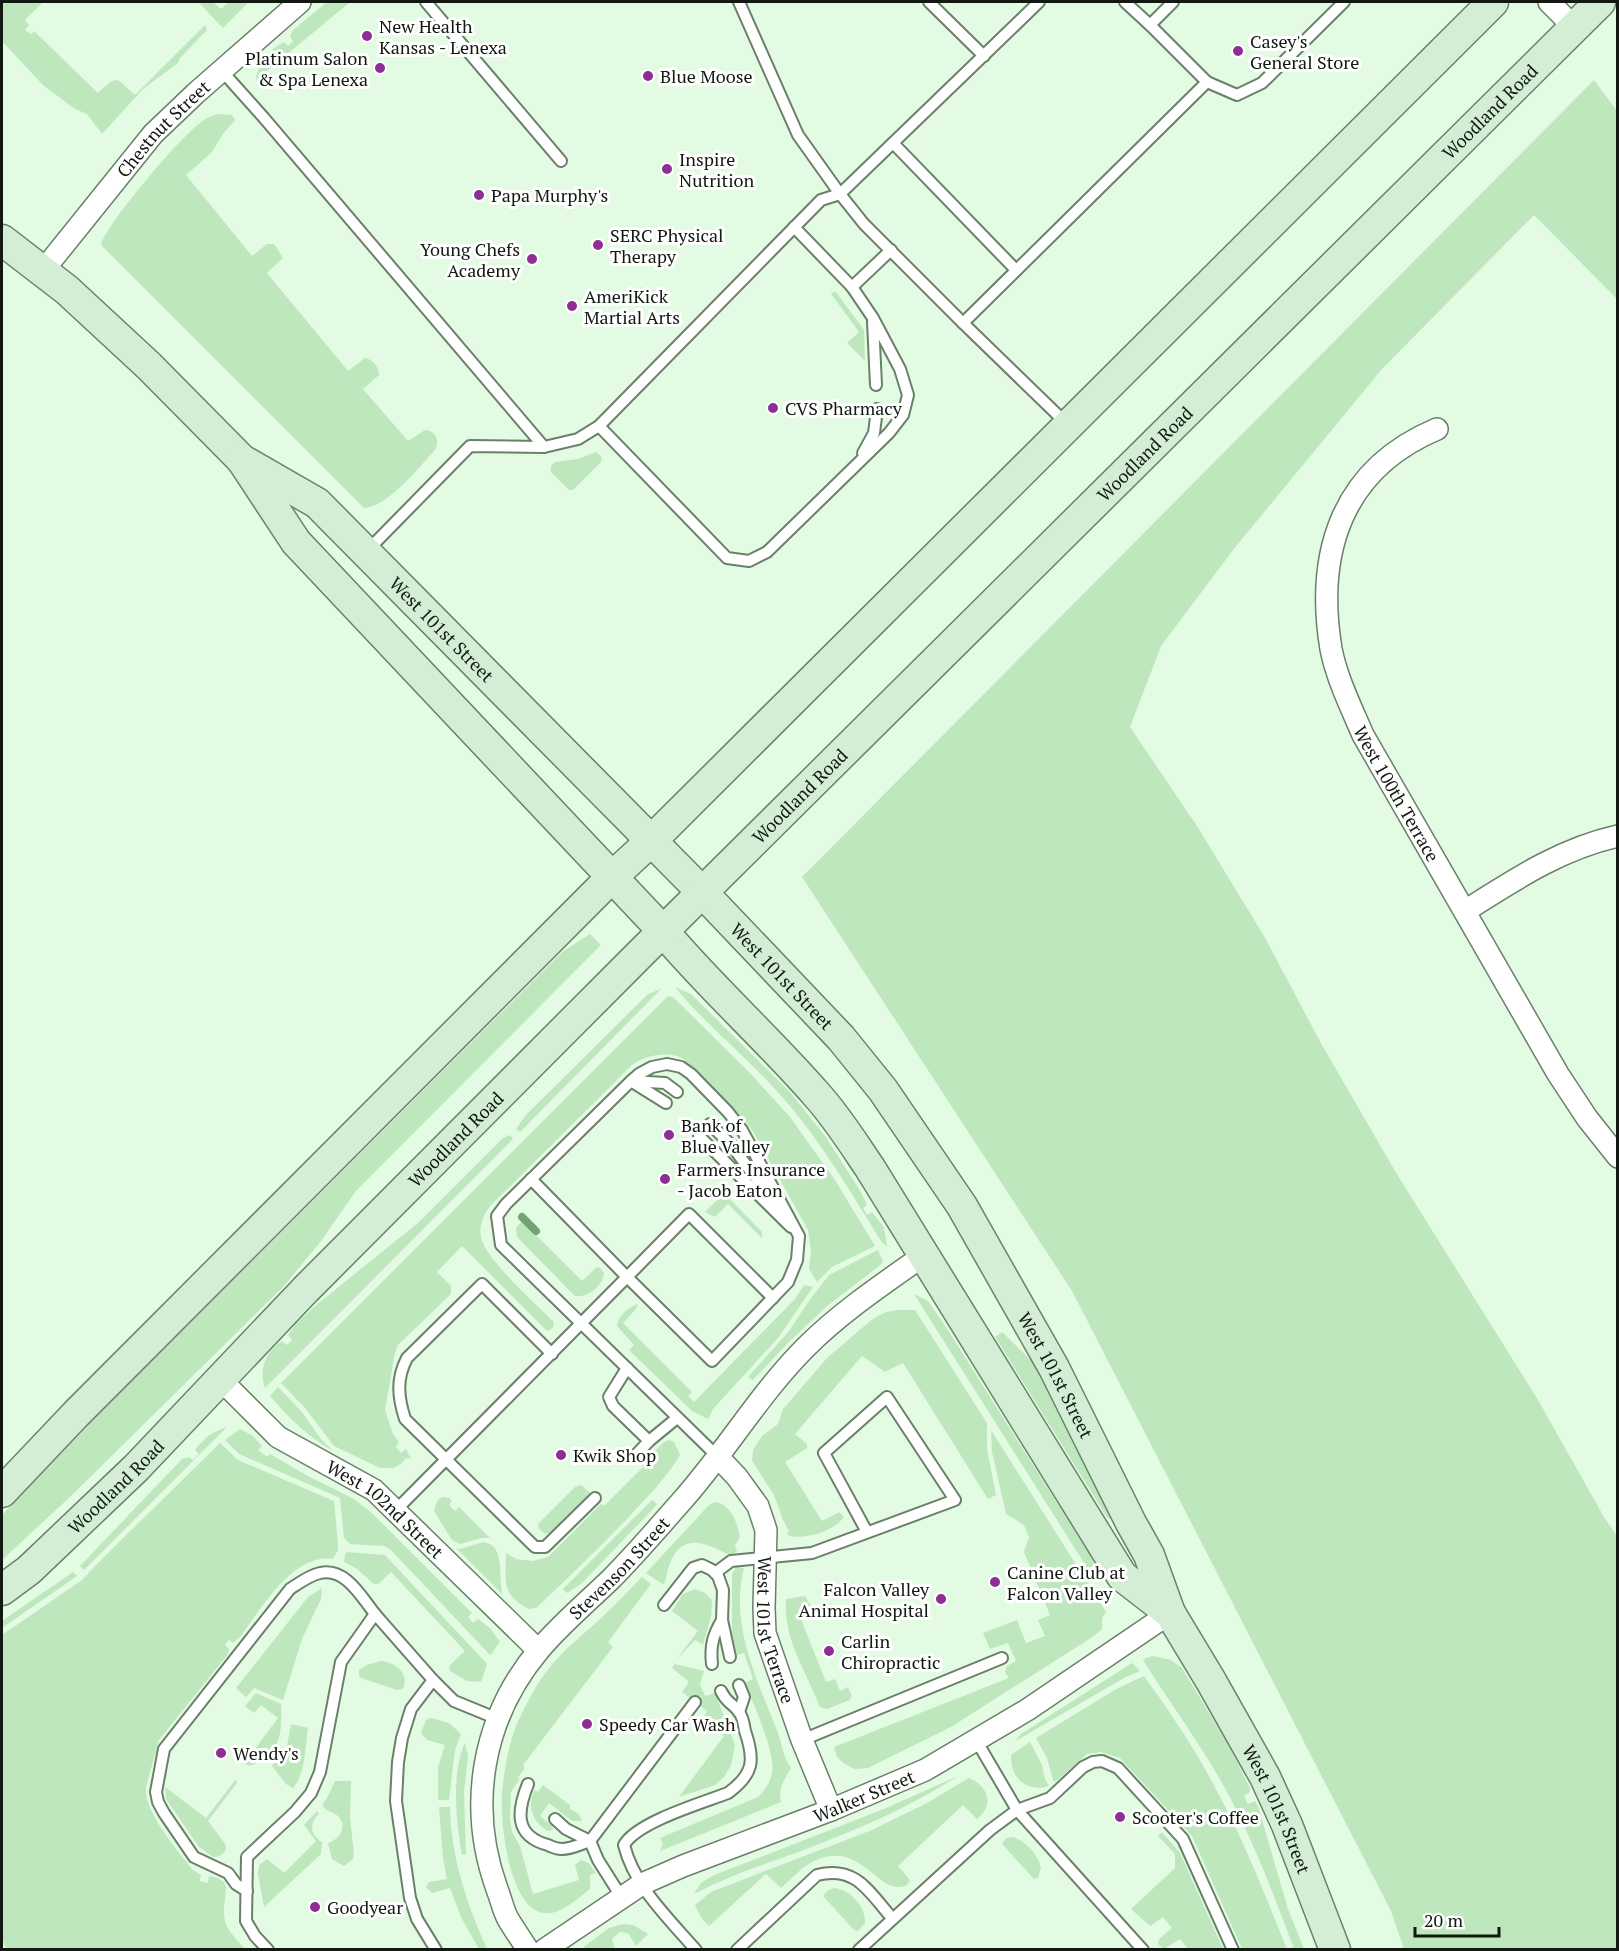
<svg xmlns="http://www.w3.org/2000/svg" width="1619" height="1951" font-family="'PT Serif',serif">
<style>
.green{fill:#bee7be}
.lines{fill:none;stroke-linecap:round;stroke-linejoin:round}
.stream{stroke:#73a274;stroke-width:8}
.lane-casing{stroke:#6a8069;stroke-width:14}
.street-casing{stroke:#6a8069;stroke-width:24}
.secondary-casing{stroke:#6a8069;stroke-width:33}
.lane{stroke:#fff;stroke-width:10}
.street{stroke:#fff;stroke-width:21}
.secondary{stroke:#d3eed4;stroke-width:30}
.poi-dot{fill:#8d2d95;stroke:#fff;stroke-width:2}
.labels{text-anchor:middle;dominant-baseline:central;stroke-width:6;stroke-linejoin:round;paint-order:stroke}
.poi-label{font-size:18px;fill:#111911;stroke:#fff;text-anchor:start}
.street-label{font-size:18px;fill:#111911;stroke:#fff}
</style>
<rect width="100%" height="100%" fill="#e3fbe2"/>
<!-- green -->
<g class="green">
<path d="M2,2h41l-18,18 4,5 -4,5 6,4 3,-3 64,62c21,-20 17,-15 37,2l70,-70 2,5 -27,28 -2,5 -35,26 -41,45 -15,-20 -12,-5 -32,-24 -41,-44z"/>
<path d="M198,2h15l8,7 8,-7h20l-26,26z"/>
<path d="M327,2h23l-94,78c2,-16 13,-31 28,-38l4,4 5,-5 -3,-4 3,-7z"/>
<path d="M1594,80l23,31v188l-83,-84 -152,154 -149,181 -72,96 -31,81 67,99 67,110 58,109 73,126 143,229 66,117 13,19v413h-213l-13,-38 -319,-620 -270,-414z"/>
<path d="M217,114l15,1 3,5 -12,14 -11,18 -26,23 66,81 15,-12h7l9,14 -16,15 81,98 17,-13c8,1 14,9 14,17l-16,14 45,52 17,-11c11,1 15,10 10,20 -17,18 -46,56 -71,58l-263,-263c5,-21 83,-113 103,-125 4,-3 9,-4 13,-6z"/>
<path d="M833,292h3l28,38 1,31 -18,-18 12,-11 -28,-38z"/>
<path d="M596,452l6,5 -1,5 -28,28h-4l-18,-18v-6l4,-4 23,-3z"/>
<path d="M590,934l11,11 -245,246 -35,50 -37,45 -213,210 -69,64v-45l13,-14 101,-104 446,-445z"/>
<path d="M675,987l16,7 98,97 37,46 35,55 6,13 -4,3 4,7 5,-3 12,15 3,20 -6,-6c-33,-53 -64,-107 -107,-153 -32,-35 -70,-65 -99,-101z"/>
<path d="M662,988l-142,144 -4,-3 9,-13 122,-121z"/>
<path d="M668,996l5,1 77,76 40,44 45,63 40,66 -43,21 -15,15 -8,-13 2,-17 -3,-22 -54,-97 -8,-11 -64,-64c-15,-7 -35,-3 -49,6l-143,142c-7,9 -11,20 -9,31 4,22 56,68 73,85l-1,6 -5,3 -3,-2 -83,-83 -25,26 14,14v8l-53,51 -3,8 -10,57 8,24 6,8 -3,5 5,6 5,-4 5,10 -5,-1 -4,5 -8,5h-14l-46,-22 -29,-38 -24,-25z"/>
<path d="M510,1135l3,4 -248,249c-7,-18 1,-37 17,-47l5,4 5,-5 -4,-5 7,-10 20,-19 104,-84 84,-84z"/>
<path d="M724,1193l38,39v6l-34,-34 -13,13 -10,-5z"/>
<path d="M522,1221l60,60 15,-14 3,1 4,5c-1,13 -16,25 -29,23l-58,-59 -1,-9z"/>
<path d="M878,1250l5,12 -5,5 -51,39 -38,36 -36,38 -5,-3 41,-46 19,-29 21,-27z"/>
<path d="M804,1285l9,2 -35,51 -65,71 -5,10 -16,-8 -63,-61 5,-5 -17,-19c1,-10 11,-19 21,-22l-2,5 -13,14 69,69 -4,4 6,6 101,-103z"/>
<path d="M914,1294l14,7 18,26 145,230 7,17 -5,3z"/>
<path d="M898,1310h17l72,113v26l9,46 -8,4 -85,-136 -18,9 -23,-16 -67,78 12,10v4l-22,14 37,59 17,-9 5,5c-10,14 -40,24 -57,18l2,-4 -6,-11 -9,-25 -22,-34 1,-11 9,-14 16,-12 5,-15 45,-52 46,-39 12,-6z"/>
<path d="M1002,1332l42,41 72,142 -8,4 -113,-182z"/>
<path d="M278,1387l23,24 20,28 12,12c-25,-14 -44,-33 -63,-55z"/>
<path d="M227,1427l-143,143 -4,-4 102,-107 7,-2 4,3 6,-6 -4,-4c10,-13 17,-18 32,-23z"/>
<path d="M240,1429l13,7 9,10 -4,4 9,7 3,-3 36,21 48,24 18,14 100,100 -4,4 5,6 5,-4 12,9 10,14c-4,4 -6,10 -10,13l-99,-105 -7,-4 -34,-2 -6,-6 -4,-40 -101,-44 -14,-14z"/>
<path d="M991,1430l115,182 -4,6v11l-8,7 -143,91 -83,41 -13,1 -12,-6 -6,-6 -3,-10 175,-69 -4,-6 2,-6 9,-5 -8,-18 -18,6 -7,-16 34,-13 9,23 19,-7 -7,-16 12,-5 -26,-63 5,-15 -5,-12 -18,-11 -14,-62z"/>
<path d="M669,1440l5,2 6,13c-14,24 -35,44 -54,65 -29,30 -59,59 -90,88l-7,1c-29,-14 -23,-30 -23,-56l10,6 16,2 16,-4 53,-53 3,2 39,-39 -2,-3 23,-22z"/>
<path d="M220,1443l18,17 96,41 4,43v6l-5,9c-41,-6 -72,51 -93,78l-7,6 -4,-3 -4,5 4,4 -1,5 -69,86 -13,47c-3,23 31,63 46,82l9,6 -1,6 8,2 1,-7 9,2 6,4 2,5c-3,35 -6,35 19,62h-238l-5,-9v-305l80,-55 19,-20z"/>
<path d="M581,1485l10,9 -40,39 -6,1 -6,-5 -1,-5 37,-37z"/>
<path d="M442,1497l7,1 3,3 -3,4 6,6 4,-4 31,31h-9l-21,6 -8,-4 -18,-29 3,-10z"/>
<path d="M652,1500l5,4 -5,6 -71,74 -14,9 -4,-4z"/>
<path d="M715,1502c16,2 22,20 25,35l-5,9 2,6 -8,3c-20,-10 -45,-24 -58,6 -4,8 -4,16 -7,24l-18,-12 63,-68z"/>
<path d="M483,1542c24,3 14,36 20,53l-47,-47 4,1z"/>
<path d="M347,1552l38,3 102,109 -6,18 -14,-1 -17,-10 -1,-5 16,-15 -74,-79 -13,12h-4l-17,-15 -13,-7 1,-8z"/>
<path d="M736,1567l8,1c-15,58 14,113 34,165 4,11 5,24 13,35 -7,12 -13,20 -10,34l-121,49 3,-7 -3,-6 98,-41c7,-7 12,-14 14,-24 4,-20 -19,-70 -27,-90l8,-4 -9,-26 -7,2 -5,-24v-57z"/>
<path d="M73,1572l4,4 -75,52v-7z"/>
<path d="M642,1577l9,7 -43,58 5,5 -90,118 2,3 -7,9 2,2 -9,13 -1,27 2,13 8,14 13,48 46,-14 -4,-15 6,-5 8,3 7,10 -6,2v14c-10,8 -26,22 -39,24 -42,6 -51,-91 -49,-120 2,-22 6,-46 14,-67 9,-20 20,-42 34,-59 14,-18 33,-32 50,-48 14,-13 28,-28 42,-42z"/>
<path d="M322,1588l-1,11 -19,40 -19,61 -29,-12 -8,9 -10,-9 72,-91z"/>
<path d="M695,1589l10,4 7,7 -1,17 -8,28 -8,-5 -19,20 22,-29 -26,-20 11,-17z"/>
<path d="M805,1596l6,10 -13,6 28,70 9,-3 5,12 8,-4 4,9 -2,4 -23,9 -7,-2c-14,-36 -37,-68 -34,-108z"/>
<path d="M1153,1656l18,4 11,8 46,76 22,44v4l-6,4 4,8 7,-3 3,5 30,103 16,40h-10c-21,-56 -43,-115 -73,-168 -23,-40 -50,-77 -75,-116l-3,-6z"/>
<path d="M381,1661c16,2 28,12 22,28l-6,1 -36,-12 -2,-3v-5l8,-5z"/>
<path d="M1132,1663l8,8 -16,7 -110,64 7,-8z"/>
<path d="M675,1664l29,7 -4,13 5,12 10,-3 20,52 -4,20 -7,12 -9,8 -36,12 45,-61 -17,-13 -3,-7 3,-5 -25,-19 7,-10 -17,-14z"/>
<path d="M1144,1676c27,37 53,76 74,117 27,50 48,104 69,156h-45l-50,-113 -72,-78 -19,-6 -14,2 -32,28 -2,-2 -6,-22 -11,-20 82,-50z"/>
<path d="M255,1694h3l23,10c1,24 1,48 -24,59 -8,4 -11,3 -17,-3l1,-2 5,3 32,-43 -17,-13 -7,8 -9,-7z"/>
<path d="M431,1718l18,5 12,11 -6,16 -6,50h-11v-33l7,-22 -18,-5 -6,-7 5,-13z"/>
<path d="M291,1724l17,4c-3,19 -2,45 -15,60l-7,-4 -14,-18 15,-20z"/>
<path d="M1030,1742l12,23 3,14 4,7c-22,7 -39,-8 -38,-31z"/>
<path d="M465,1743l3,13 -4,36 2,62 -4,1c-6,-32 -11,-82 3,-112z"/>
<path d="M958,1776c-49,32 -102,54 -157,75 -36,13 -73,25 -107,43l7,-11 11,-7 172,-67z"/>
<path d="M969,1778c19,8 26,27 8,41l-14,-14 -65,61 12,14 -3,5c-29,14 -44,-47 -93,-24 -13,6 -22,18 -33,27l-15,-14 -57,52 -7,-7 -7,-14 16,-13 161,-62 53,-26z"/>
<path d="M236,1779l1,4 -29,38 18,24c1,8 -6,12 -13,12l-14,-10 -33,-48 -1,-12 41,31z"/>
<path d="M335,1781h16l-1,36 4,37 -1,5 -9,7 -12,-7 -4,-16c12,-4 20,-16 10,-27 -6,-5 -10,-3 -16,-11l5,-7z"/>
<path d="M543,1785l27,20v4l9,5 3,7h-10l-23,-18 -9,13 12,10 1,4 -5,1c-15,-8 -22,-26 -13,-41l3,2z"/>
<path d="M439,1807h11c1,51 17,97 37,142h-8l-18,-32 -11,-29 -18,5 -6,-6 3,-5 18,-3 -4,-20z"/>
<path d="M317,1811l2,3c-10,9 -9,21 3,28l-1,12 -57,53 -6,-33 1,-9 8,-6 17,14 32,-32 -12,-16z"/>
<path d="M1162,1832l18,21 43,96h-35l-8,-10 -16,10 -6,-5 1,-5 13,-11 -9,-11 -13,9 -19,-17 44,-41v-14l-17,-18z"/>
<path d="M1013,1837c14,5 24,17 28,30l-3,11 -4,1 -32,-35 4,-6z"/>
<path d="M834,1888c16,1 32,19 31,35l-7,8 -4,-1 -31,-34 4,-5z"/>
<path d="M622,1924l11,1 15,9 -12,12 -8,-13 -8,-1 -8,7 3,10h-34l28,-21z"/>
</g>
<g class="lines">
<!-- stream -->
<path class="stream" d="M522,1217l14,14"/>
<defs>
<g id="lane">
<path d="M426,2l135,159"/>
<path d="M739,2l59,133 42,59 24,30 99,99 103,100"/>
<path d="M929,2l55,54"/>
<path d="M1125,2l25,23 23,-23"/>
<path d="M222,71l42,47 280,329"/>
<path d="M1207,82l30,13 25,-12 82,-81"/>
<path d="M893,143l123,127"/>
<path d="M852,287l39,-37"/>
<path d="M873,322l3,63"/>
<path d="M963,323l244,-241 -57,-57"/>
<path d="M599,426l128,132 22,3 18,-9 122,-119 14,-18 5,-20 -8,-26 -27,-51 -21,-31 -58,-60"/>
<path d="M863,453l11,-20 3,-24"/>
<path d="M368,550l102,-104 74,1 34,-8 21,-13 222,-226 19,-6 199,-192"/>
<path d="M631,1081l34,2 12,9"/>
<path d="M634,1083l32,20"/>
<path d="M710,1124l22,22 47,63"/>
<path d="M699,1136l92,91"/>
<path d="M531,1179l96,98 62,-63 84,84"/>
<path d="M552,1354l-70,-70 -75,74c-11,21 -9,39 -2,61l130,128h10l50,-49"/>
<path d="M627,1368l-18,29 4,9 36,35 28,-23"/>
<path d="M634,1457l15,-16"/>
<path d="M395,1511c78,-78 155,-156 232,-234l85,84 76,-79 9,-22 2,-24 -57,-106 -14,-18 -37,-38 -10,-7 -14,-3 -15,3 -13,7 -8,7 -125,123 -9,12 4,29 217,212"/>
<path d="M715,1573l16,-12 81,-8 143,-53 -68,-103 -63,56 43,79"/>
<path d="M664,1605l29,-37 9,-3 10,5 6,6 5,14 -1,30 8,37"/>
<path d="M712,1664c-2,-18 1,-29 10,-44"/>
<path d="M739,1685l5,12 -5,15"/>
<path d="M802,1740l200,-82"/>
<path d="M976,1740l41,70 126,140"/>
<path d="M528,1784c-11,27 -14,52 20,61 4,2 10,4 14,4 9,0 19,-5 28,-8"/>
<path d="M555,1819l11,10 24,12"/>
<path d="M247,1891l-11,-7 -8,-11 -34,-16 -30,-44 -6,-11 -2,-10 8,-43 126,-160c9,-6 20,-14 30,-16 26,-6 42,25 55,41"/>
<path d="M622,1898l-24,-38 -8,-19 105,-139"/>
<path d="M268,1950l-13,-14 -9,-15 1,-64 48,-45 16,-19 9,-21 21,-110 34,-48 58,66"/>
<path d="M436,1950l-19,-31 -7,-21 -14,-97 2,-39 4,-24 9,-29 22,-29 21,21 44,18"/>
<path d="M696,1950c-27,-31 -62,-64 -72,-105 13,-23 78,-42 104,-52 26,-19 27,-33 17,-62 -1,-6 -2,-14 -6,-19 -6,-9 -12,-8 -18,-21"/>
<path d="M737,1950l80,-75c39,-10 52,17 75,43"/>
<path d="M859,1950l131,-120 27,-20 33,-12 33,-31 10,-5 9,-1 16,7 65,71 50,111"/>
</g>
<g id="street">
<path d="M1549,2l25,25"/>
<path id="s1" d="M42,272l111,-138 43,-41 104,-91"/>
<path id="s2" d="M1437,429c-95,40 -122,123 -106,220 6,30 20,58 32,86l195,339 29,44 31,39"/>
<path d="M1465,911c49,-31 95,-62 153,-75"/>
<path id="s3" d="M220,1379l58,58 96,53 164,160"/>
<path id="s4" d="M718,1457l19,20 21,29 8,24 -2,78 1,25 37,107 29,70"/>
<path id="s5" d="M528,1950c-7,-11 -14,-21 -20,-31 -5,-9 -7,-20 -11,-30 -30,-83 -15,-171 42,-239 21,-25 47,-47 71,-70 24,-24 47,-51 70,-77 45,-50 79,-109 126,-156 35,-35 77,-63 118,-92"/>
<path id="s6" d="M544,1950l98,-66 41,-18 148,-56 94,-40 102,-60 143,-97"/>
</g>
<g id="secondary">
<path d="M2,240l65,50 82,76 93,94 54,82 367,389c48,57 104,107 153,163 21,23 37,49 54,74l252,408 48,37"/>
<path id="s7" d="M242,460l75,43 385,389 139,146 42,52 79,116 92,162 77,155 18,32 21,58 41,68 54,96 22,48 48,125"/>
<path d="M2,1492l74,-78 536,-537 39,-36 842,-839"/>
<path id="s8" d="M2,1590l27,-20 107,-102 170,-179 335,-336 959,-951"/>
</g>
</defs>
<!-- lane casing -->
<use href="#lane" class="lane-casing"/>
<!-- street casing -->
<use href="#street" class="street-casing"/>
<!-- secondary casing -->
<use href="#secondary" class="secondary-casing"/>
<!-- lane -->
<use href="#lane" class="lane"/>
<!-- street -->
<use href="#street" class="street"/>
<!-- secondary -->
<use href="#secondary" class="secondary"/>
</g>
<!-- markers -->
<g class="poi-dot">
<circle cx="367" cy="36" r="6"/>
<circle cx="1238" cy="51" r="6"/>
<circle cx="380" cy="68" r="6"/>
<circle cx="648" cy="76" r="6"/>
<circle cx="667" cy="169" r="6"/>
<circle cx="479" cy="195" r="6"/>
<circle cx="598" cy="245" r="6"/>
<circle cx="532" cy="259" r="6"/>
<circle cx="572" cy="306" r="6"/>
<circle cx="773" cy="408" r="6"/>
<circle cx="669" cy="1135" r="6"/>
<circle cx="665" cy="1179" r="6"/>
<circle cx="561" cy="1455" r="6"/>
<circle cx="995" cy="1582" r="6"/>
<circle cx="941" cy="1599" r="6"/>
<circle cx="829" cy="1651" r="6"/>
<circle cx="587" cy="1724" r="6"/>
<circle cx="221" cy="1753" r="6"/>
<circle cx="1120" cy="1817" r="6"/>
<circle cx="315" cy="1907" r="6"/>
</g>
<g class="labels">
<!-- poi labels -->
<g class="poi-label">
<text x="379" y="26">New Health<tspan x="379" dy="21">Kansas - Lenexa</tspan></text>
<text x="1250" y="41">Casey's<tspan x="1250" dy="21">General Store</tspan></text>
<text x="368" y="58" text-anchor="end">Platinum Salon<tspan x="368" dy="21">&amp; Spa Lenexa</tspan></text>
<text x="660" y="76">Blue Moose</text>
<text x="679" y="159">Inspire<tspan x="679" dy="21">Nutrition</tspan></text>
<text x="491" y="195">Papa Murphy's</text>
<text x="610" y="235">SERC Physical<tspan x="610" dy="21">Therapy</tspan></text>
<text x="520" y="249" text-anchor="end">Young Chefs<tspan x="520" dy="21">Academy</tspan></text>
<text x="584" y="296">AmeriKick<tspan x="584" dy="21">Martial Arts</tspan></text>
<text x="785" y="408">CVS Pharmacy</text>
<text x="681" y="1125">Bank of<tspan x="681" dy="21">Blue Valley</tspan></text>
<text x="677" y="1169">Farmers Insurance<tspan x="677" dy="21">- Jacob Eaton</tspan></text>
<text x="573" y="1455">Kwik Shop</text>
<text x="1007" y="1572">Canine Club at<tspan x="1007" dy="21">Falcon Valley</tspan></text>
<text x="929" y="1589" text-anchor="end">Falcon Valley<tspan x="929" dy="21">Animal Hospital</tspan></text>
<text x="841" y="1641">Carlin<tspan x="841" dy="21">Chiropractic</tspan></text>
<text x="599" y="1724">Speedy Car Wash</text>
<text x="233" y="1753">Wendy's</text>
<text x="1132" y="1817">Scooter's Coffee</text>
<text x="327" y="1907">Goodyear</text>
</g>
<!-- street labels -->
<g class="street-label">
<text stroke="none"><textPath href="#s8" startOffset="2098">Woodland Road</textPath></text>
<text stroke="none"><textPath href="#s1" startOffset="188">Chestnut Street</textPath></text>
<text stroke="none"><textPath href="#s8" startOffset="1612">Woodland Road</textPath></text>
<text stroke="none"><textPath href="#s7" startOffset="264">West 101st Street</textPath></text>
<text stroke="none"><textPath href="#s2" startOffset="426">West 100th Terrace</textPath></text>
<text stroke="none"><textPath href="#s8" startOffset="1126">Woodland Road</textPath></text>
<text stroke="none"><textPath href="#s7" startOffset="750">West 101st Street</textPath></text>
<text stroke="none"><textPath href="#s8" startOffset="640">Woodland Road</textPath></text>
<text stroke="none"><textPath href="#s7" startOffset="1236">West 101st Street</textPath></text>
<text stroke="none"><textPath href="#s8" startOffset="154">Woodland Road</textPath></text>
<text stroke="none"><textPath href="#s3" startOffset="212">West 102nd Street</textPath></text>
<text stroke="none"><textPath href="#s5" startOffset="438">Stevenson Street</textPath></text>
<text stroke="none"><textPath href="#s4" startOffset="190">West 101st Terrace</textPath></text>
<text stroke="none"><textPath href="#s6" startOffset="357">Walker Street</textPath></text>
<text stroke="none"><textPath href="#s7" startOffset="1724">West 101st Street</textPath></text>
</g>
</g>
<!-- border -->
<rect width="1619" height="1951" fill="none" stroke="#111911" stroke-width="6"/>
<!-- scale -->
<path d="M1415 1927v9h84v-9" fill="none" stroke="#111911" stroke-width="3"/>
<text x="1424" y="1927" font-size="18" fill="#111911" stroke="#ffffff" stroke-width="4.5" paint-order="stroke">20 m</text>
</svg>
